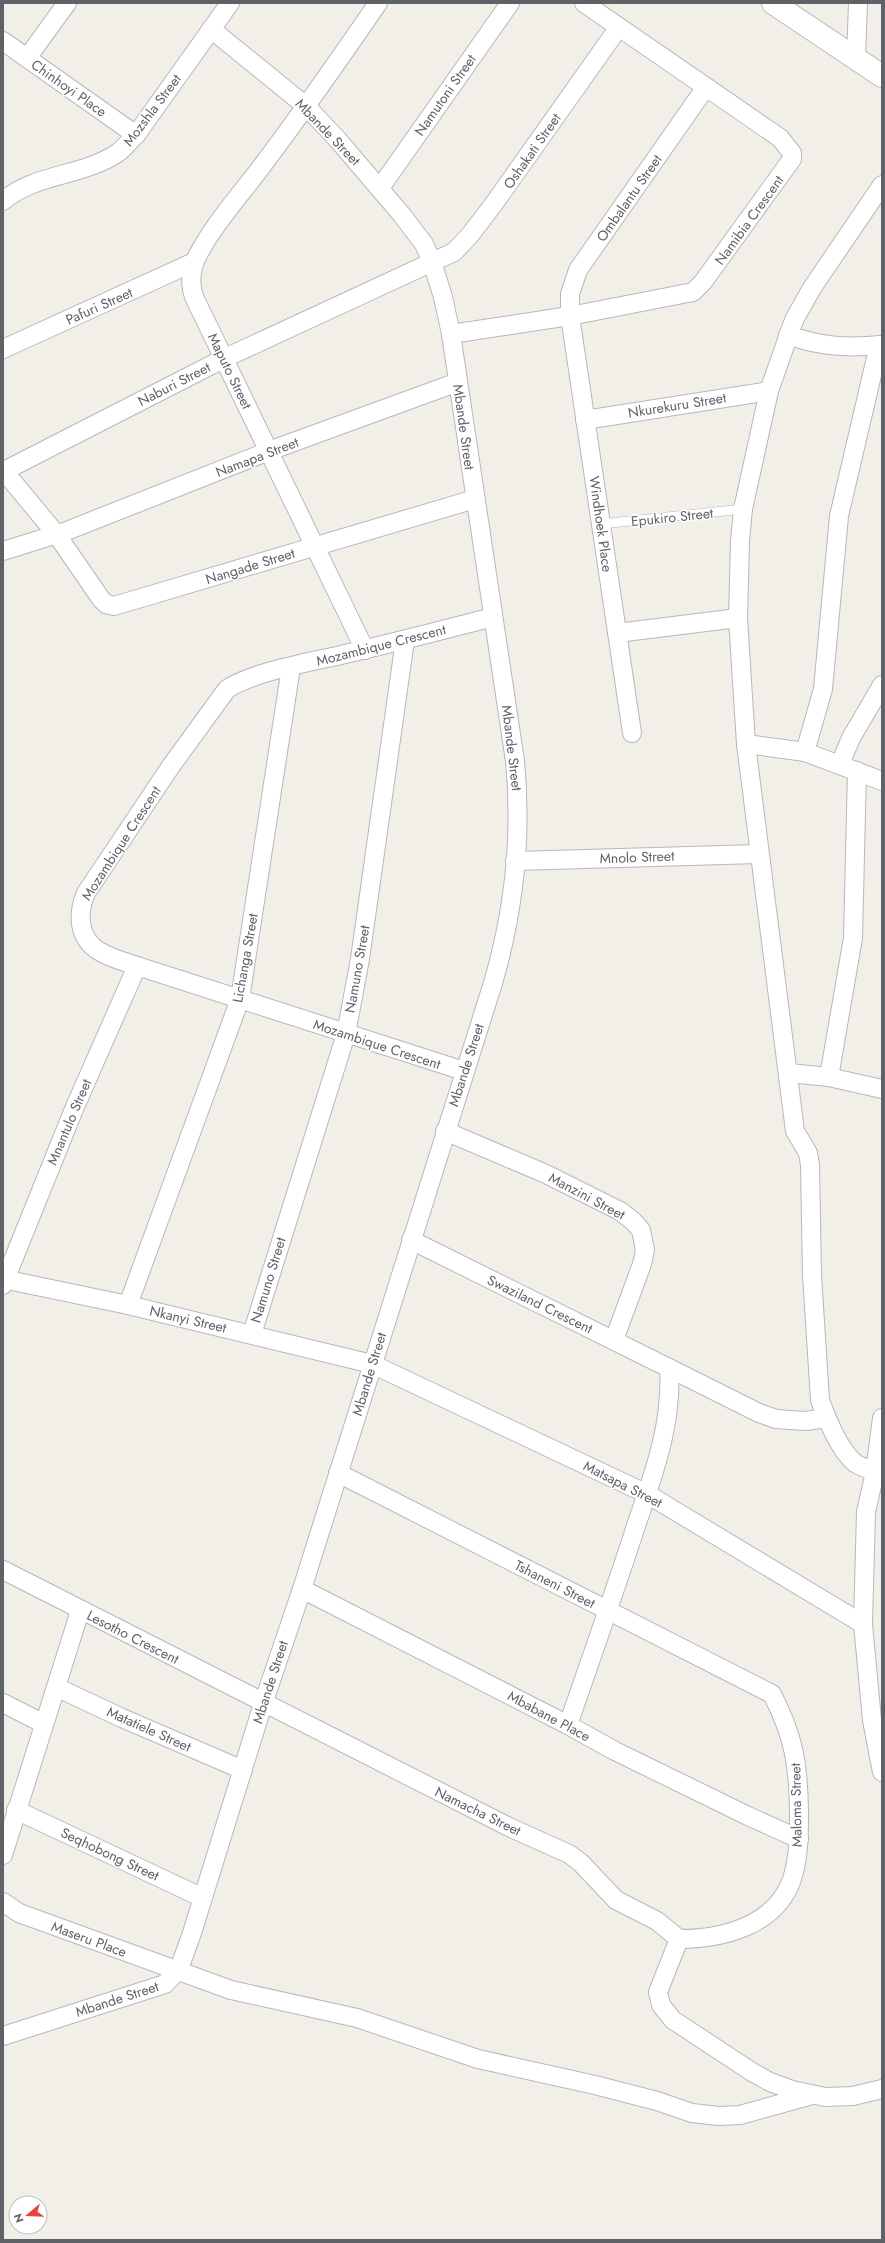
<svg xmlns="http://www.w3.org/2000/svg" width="885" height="2243" font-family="Jost,sans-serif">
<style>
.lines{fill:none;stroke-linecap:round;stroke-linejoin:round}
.lane-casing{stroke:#b5b8bc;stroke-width:10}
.street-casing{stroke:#b5b8bc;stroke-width:20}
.secondary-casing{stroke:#b6babf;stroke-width:24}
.lane{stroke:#fff;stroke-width:9}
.street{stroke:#fff;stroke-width:18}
.secondary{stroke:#fff;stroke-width:22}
.labels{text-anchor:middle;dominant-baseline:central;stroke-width:3;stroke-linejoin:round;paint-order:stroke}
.street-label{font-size:14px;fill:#5f6368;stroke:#fff}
</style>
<rect width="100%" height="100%" fill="#f1efe8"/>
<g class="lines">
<defs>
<path id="lane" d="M601,524l142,-15"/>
<g id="street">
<path d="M3,41l133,94"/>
<path d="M27,58l40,-55"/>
<path d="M856,58l2,-55"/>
<path d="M380,188l130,-185"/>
<path d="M3,201c31,-27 79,-25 113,-47 7,-4 13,-13 20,-19l94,-132"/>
<path d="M451,334l119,-18 123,-24 10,-10 89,-123v-6l-12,-15 -196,-135"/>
<path d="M788,335c34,12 59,13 94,10"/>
<path d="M3,349l191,-87"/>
<path d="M585,420l184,-29"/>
<path d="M3,470l54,65 44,64 5,5 8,2 361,-107"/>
<path d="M4,471l221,-113 229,-106 16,-17 23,-30 126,-178"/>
<path d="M3,551l61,-19 205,-81 189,-69"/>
<path d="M617,633l121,-15"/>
<path d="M365,650l-170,-351c-5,-12 -5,-25 0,-38 15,-33 48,-69 70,-99 39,-52 76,-105 113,-159"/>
<path d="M632,733l-62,-417v-22l8,-24 128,-183"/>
<path d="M746,744l59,8 77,29"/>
<path d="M805,752l18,-63 16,-173 40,-171"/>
<path d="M840,764l11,-26 31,-53"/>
<path d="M515,861l244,-7"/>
<path d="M464,1071l-327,-105c-12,-4 -27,-8 -38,-15 -21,-13 -22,-37 -13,-58l85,-127 56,-77c26,-17 83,-27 114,-34 51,-12 102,-25 152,-38"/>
<path d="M789,1073l40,4 53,12"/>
<path d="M829,1077l24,-139 4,-167"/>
<path d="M445,1131l101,43 74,37 13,10 8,9 4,20 -3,14 -28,76"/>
<path d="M411,1240l258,128c4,59 -18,112 -36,167 -21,64 -43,127 -65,190"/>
<path d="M3,1279l125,26 244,59 275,130 216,130"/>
<path d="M3,1285l71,-176 63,-143"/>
<path d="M128,1305l112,-306 51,-332"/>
<path d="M252,1334l94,-300 14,-75 45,-319"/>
<path d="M669,1368l90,45 17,6 14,1 16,1 20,-3"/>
<path d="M882,1418l-7,54 -9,40 -3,112 9,96 10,52"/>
<path d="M875,1472c-6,-3 -14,-5 -20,-9 -15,-12 -29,-45 -35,-63l-8,-125 -2,-110 -2,-12 -13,-22 -49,-387 -8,-126 2,-77 3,-32 26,-118 25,-71 18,-32 70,-103"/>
<path d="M338,1473l434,221c22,43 26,69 27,116 0,24 0,47 -7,69 -16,47 -70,60 -113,60"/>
<path d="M3,1570l506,257 60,27 11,8 36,38 41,21 22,18"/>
<path d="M302,1589l266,136 47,26 133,65 51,23"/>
<path d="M56,1687l66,31 121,52"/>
<path d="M3,1703l41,21"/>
<path d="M16,1810l187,88"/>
<path d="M3,1855l77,-244"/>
<path d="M3,1902l16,11 212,77 126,28 121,41 117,26 62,16 35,12 27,3 21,-1 72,-20"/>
<path d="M679,1939l-21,53 3,13 12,15 79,52 18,10 22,8 33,7 28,-1 29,-7"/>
<path d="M3,2036l162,-52 14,-15 13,-36 71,-229 39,-115 191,-606c21,-72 29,-148 22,-222l-64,-427 -8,-37 -11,-35 -8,-18 -22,-29 -64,-75 -31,-33 -96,-78"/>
</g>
<path id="secondary" d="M773,3l109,73"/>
</defs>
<!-- lane casing -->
<use href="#lane" class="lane-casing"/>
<!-- street casing -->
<use href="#street" class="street-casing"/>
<!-- secondary casing -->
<use href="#secondary" class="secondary-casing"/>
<!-- lane -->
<use href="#lane" class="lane"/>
<!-- street -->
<use href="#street" class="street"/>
<!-- secondary -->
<use href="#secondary" class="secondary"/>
</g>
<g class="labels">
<!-- street labels -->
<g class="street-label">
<text transform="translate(69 88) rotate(35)">Chinhoyi Place</text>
<text transform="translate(445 95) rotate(-55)">Namutoni Street</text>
<text transform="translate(152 110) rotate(-53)">Mozshla Street</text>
<text transform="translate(328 132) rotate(46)">Mbande Street</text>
<text transform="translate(532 151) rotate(-55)">Oshakati Street</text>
<text transform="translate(629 198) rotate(-55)">Ombalantu Street</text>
<text transform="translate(749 220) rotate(-54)">Namibia Crescent</text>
<text transform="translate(99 306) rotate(-24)">Pafuri Street</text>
<text transform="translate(230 371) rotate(64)">Maputo Street</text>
<text transform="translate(174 384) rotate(-27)">Naburi Street</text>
<text transform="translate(677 405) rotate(-9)">Nkurekuru Street</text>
<text transform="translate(464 427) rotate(82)">Mbande Street</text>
<text transform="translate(257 457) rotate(-21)">Namapa Street</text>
<text transform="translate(672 517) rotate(-6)">Epukiro Street</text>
<text transform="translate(601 524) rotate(82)">Windhoek Place</text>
<text transform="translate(250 566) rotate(-17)">Nangade Street</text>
<text transform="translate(381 645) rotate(-14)">Mozambique Crescent</text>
<text transform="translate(512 748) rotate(83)">Mbande Street</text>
<text transform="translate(121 843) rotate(-57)">Mozambique Crescent</text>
<text transform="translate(637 857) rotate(-2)">Mnolo Street</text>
<text transform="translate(245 958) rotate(-80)">Lichanga Street</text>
<text transform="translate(357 969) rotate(-80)">Namuno Street</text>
<text transform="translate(377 1044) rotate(18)">Mozambique Crescent</text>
<text transform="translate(466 1065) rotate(-72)">Mbande Street</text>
<text transform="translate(69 1122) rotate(-67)">Mnantulo Street</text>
<text transform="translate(587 1196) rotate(28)">Manzini Street</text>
<text transform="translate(268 1280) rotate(-73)">Namuno Street</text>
<text transform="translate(540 1304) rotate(26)">Swaziland Crescent</text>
<text transform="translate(188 1319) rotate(13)">Nkanyi Street</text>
<text transform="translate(369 1374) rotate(-73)">Mbande Street</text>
<text transform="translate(623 1484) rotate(27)">Matsapa Street</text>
<text transform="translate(555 1584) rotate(27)">Tshaneni Street</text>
<text transform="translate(133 1637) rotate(27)">Lesotho Crescent</text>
<text transform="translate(270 1682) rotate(-72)">Mbande Street</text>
<text transform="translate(549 1716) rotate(28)">Mbabane Place</text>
<text transform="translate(149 1729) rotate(24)">Matatiele Street</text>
<text transform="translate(796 1805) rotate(-91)">Maloma Street</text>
<text transform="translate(478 1811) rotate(26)">Namacha Street</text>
<text transform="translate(110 1854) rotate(25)">Seqhobong Street</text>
<text transform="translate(89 1939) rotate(20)">Maseru Place</text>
<text transform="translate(117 1999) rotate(-18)">Mbande Street</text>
</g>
</g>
<!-- border -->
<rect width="885" height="2243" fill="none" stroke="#5f6368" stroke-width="8"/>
<!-- north arrow -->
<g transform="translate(28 2215) rotate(251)"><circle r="19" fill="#ffffff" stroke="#bfc1c3"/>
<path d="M0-3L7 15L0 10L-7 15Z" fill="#ea4335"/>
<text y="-6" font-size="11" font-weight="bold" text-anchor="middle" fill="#5f6368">N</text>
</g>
</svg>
